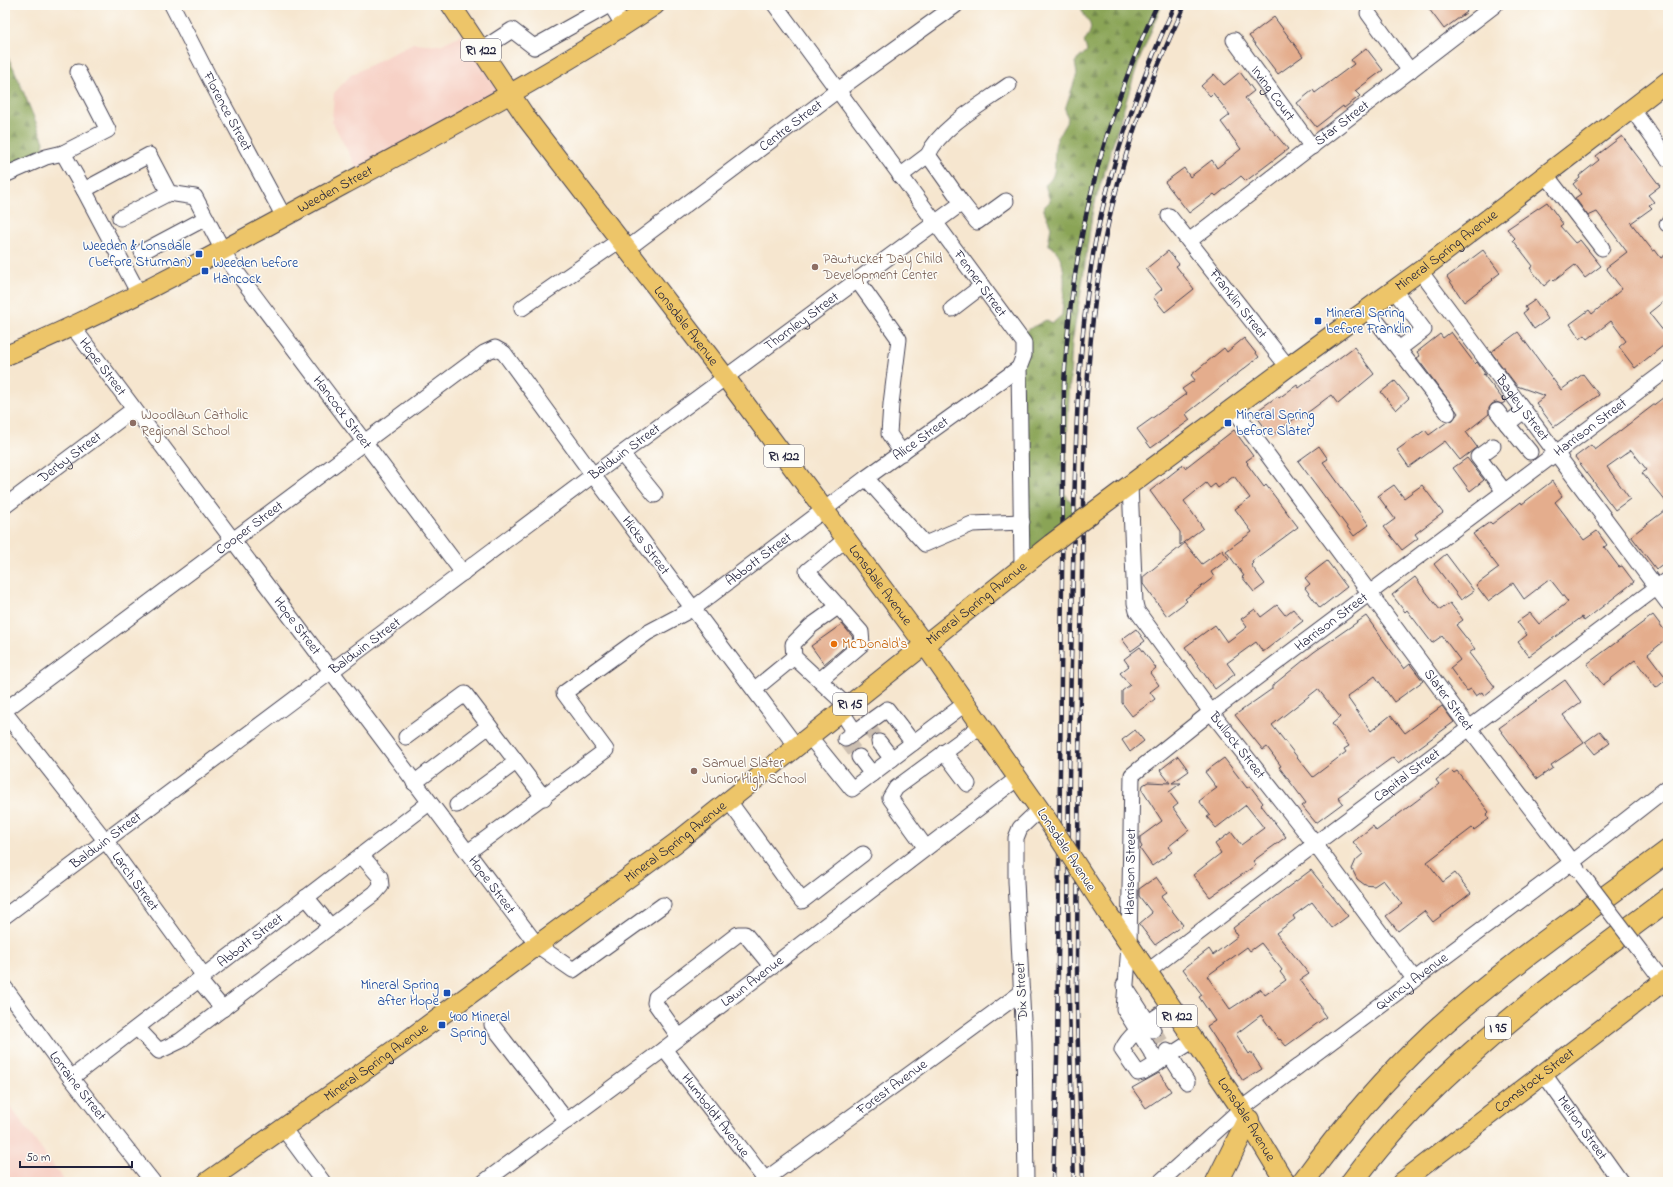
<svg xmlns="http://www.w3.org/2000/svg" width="1673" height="1187" font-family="'Indie Flower',sans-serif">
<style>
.built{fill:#f7d1c6}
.forest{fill:url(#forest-firs);stroke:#566348}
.building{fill:#e4ad8d;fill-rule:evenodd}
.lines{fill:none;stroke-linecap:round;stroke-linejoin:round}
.minor-tunnel{stroke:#ccbfb1;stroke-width:15;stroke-dasharray:15 8;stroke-linecap:butt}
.minor-casing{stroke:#423f51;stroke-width:17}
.major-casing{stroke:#423f51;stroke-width:21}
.highway-casing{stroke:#423f51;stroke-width:24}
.minor{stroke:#fff;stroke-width:15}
.major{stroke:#edc569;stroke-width:19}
.highway{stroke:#edc569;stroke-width:22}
.rail-casing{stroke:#22223b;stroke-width:4.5}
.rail{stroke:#fdfcf7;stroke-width:3;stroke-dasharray:9;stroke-linecap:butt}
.minor-bridge-casing{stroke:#423f51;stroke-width:17;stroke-linecap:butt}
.major-bridge-casing{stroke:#423f51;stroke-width:21;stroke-linecap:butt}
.minor-bridge{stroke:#fff;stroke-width:15}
.major-bridge{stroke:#edc569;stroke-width:19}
.transit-dot{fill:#1a4fb4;stroke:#fdfcf7;stroke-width:1.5}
.education-dot{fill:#8d6e63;stroke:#fdfcf7;stroke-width:1.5}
.food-dot{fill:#e8710a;stroke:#fdfcf7;stroke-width:1.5}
.labels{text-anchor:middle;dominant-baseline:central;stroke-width:3;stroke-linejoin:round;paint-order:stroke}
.shield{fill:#fdfcf7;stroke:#646373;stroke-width:1}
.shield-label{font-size:13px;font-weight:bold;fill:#22223b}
.street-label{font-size:14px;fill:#22223b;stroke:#fdfcf7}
.transit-label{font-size:14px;fill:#164399;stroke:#fdfcf7;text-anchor:start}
.education-label{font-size:14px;fill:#785e54;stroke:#fdfcf7;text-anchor:start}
.food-label{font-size:14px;fill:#c56008;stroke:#fdfcf7;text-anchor:start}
</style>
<defs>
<pattern id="forest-firs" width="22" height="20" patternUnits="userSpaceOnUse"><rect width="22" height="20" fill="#8aa456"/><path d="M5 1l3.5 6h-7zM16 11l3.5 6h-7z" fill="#708548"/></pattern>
</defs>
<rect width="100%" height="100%" fill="#fdfcf7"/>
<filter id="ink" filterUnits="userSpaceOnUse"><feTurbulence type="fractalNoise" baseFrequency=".025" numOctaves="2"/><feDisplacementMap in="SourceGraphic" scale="8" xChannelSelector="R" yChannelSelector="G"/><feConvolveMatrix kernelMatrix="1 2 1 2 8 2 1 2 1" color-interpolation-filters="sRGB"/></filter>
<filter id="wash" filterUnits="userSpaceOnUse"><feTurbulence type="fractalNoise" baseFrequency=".012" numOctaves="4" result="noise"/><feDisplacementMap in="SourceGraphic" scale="16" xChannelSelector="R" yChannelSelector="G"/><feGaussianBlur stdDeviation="0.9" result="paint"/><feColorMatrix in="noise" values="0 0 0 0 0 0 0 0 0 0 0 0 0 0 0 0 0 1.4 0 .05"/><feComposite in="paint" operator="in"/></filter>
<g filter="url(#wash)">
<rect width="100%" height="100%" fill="#f6e6cf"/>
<!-- built -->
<g class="built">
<path d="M469,31l41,55 -149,91 -29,-56 2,-28 17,-18 62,-32 27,2z"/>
<path d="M5,1099l60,83h-60z"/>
</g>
<!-- forest -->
<g class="forest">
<path d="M1081,5h81l-24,58 -45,146 -12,82 -9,51 -8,151 22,26 -62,48 -4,-233 26,-14 7,3 9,-8c1,-22 9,-58 -14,-71l3,-17 -8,-19 7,-7 -5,-16c14,-10 8,-22 10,-37 1,-10 9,-21 13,-29l-3,-10 12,-35 -2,-12 12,-11 -3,-10c16,-19 -2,-20 -3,-36z"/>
<path d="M5,52l9,17 30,73 -1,7 -38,17z"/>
</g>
<g id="blocks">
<!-- building -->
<g class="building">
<path d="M1426,5h36l5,7 -23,17z"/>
<path d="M1274,17l29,39 -25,18 -29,-38z"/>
<path d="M1366,48l17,22 -28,21 5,5 -16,12 -1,-2 -27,21 -19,-24 16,-13 2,3 39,-29 -3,-4z"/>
<path d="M1240,72l14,19 -9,7 43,51 -42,32 -5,-5 -25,20 -2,-2 -25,19 -24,-31 19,-14 6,9 22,-17 5,8 24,-19 -20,-27 9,-7 -17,-22 -3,3 -9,-10 13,-12 10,11z"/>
<path d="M1622,136l38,50 -12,9 6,7 -5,3 3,3 -21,15 22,28 2,-1 6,8 7,-5v45l-19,15 19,24v5l-33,26 -16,-21 7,-6 -15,-20 -23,18 -3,-4 -5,4 -10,-15 19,-14 3,4 30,-25 -16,-21 21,-16 -30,-40 -9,4 -13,-18 6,-4 -8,-10 7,-6 -1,-2 20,-16 -3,-4z"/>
<path d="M1547,202l16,22 -3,2 15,17 5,-3 21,26 -16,12 -10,-13 -21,16 -2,-2 -8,7 -14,-18 3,-2 -20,-26 2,-2 -8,-9z"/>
<path d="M1483,250l17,23 -8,6 1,1 -29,22 -17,-25z"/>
<path d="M1168,251l11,13 -3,2 18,23 -29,23 -12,-15 9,-8 -16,-20z"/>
<path d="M1535,300l13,19 -14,10 -11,-16 4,-3 -2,-3z"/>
<path d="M1451,332l24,32 2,-2 9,13 -3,-1 22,28 -3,2 -6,-2 -4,2 -3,4v6l-23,18 11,15 -17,13 -15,-19 -36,26 -12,-17 28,-20 4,5 18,-13 6,-2 5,-7 -41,-55 3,-2 -3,-4 23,-18 3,4z"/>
<path d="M1518,332l43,58 22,-16 16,21 -45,32 -18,-24 9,-7 -28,-10 -26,-34z"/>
<path d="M1244,338l15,19 -73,57 4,6 -39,28 -14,-19 49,-35 -4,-5 13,-9 -4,-5 33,-27 3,4z"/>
<path d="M1354,347l20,27 -36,30 -7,-9 -32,24 -2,-2 -26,19 -17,-23 24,-17 1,2 18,-13 2,3z"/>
<path d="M1395,381l14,17 -13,12 -15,-18z"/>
<path d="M1668,394v110l-26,-31 5,-3 -16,-20 -24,17 23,32 -15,11 -40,-53 16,-12 4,5z"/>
<path d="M1234,430l19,26 -7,5 2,2 -1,1 17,23 2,-2 32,42 -46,34 1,2 -2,2 14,19 -11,8 -12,-15 2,-1 -18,-25 26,-19 -17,-23 15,-11 -16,-22 -16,12 -3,-4 -5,4 -4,-5 -22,18 19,27 -23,17v-13l-30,-41 33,-26 2,3z"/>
<path d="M1319,446l9,13 -5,3 46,63 -15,11 -56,-75z"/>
<path d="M1467,458l17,22 -14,11 -17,-23z"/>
<path d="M1552,481l10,15 -7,6 29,38 13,-9 10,14 -3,2 15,20 3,-1 12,16 -50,39 -2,-4 -53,39 -11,-14 9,-7 -10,-13 13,-9 9,11 29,-22 -18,-23 -26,20 -11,-16 -25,18 -12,-16 23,-17 -26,-34 17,-12 2,2 29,-22 1,2z"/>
<path d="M1394,485l10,13 18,-13 21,28 -28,21 3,4 -16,12 -18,-23 11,-8 -17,-23z"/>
<path d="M1668,508v52l-12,9 -25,-33z"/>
<path d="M1185,543l17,21 20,-14 7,9 -18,13 3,5 -29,22 2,2 -20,15 -24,-32v-7z"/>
<path d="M1446,554l28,37 -13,9 -27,-36z"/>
<path d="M1327,561l20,26 -27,21 -15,-20 5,-4 -5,-6z"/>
<path d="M1415,577l25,33 10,-7 13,17 -7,5 19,24 -6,4 26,34 -11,9 -2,-4 -6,4 -5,-7 -4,2 -17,-23 10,-8 -18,-24 -10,7 -25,-33 -2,2 -13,-17z"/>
<path d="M1277,605l8,10 8,-6 10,12 -40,31 -7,-10 -29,21 8,11 -20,15 -30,-42 30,-22 12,17 20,-15 -6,-8 14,-10 6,8z"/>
<path d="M1653,615l15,20v3l-20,16 19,25 -11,9 -21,-28 -32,25 -16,-21z"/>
<path d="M1366,616l38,53 6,-5 13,17 -29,21 -19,-26 -28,21 24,34 20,-16 14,18 37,-27 12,16 -56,41 -5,-6 -55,40 5,6 -27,20 -14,-17 4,-3 -27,-36 2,-1 -14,-19 -4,3 -28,-35 37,-26v-3l42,-34zM1318,689l22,28 -8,7 17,22 -5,3 2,3 -33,25 -41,-52z"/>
<path d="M842,624l10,12 1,4 -29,24 -13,-18z"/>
<path d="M1136,629l9,12 -14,10 -9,-12z"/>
<path d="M1140,647l16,21 -6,5 9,12 -9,7 5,7 -23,17 -10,-13v-12l8,-6 -10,-12 9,-7 -5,-7z"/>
<path d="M1565,680l16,22 -18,13 21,28 -33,22 2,3 -16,11 -38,-51z"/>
<path d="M1135,730l9,11 -14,11 -8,-12z"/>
<path d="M1600,731l10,12 -15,11 -10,-12z"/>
<path d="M1178,756l11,15 -17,12h9l-12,9 9,12 -5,4 16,22 -21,17 4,5 -20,14 -12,-17 2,-2 -2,-4v-6l22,-16 -20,-31 1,-5 5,-3 22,1 -10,-13z"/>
<path d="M1224,758l23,30 3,-2 13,17 -2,2 25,32 -33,24 3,4 -46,32 -17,-22 28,-22 -6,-9 16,-12 10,13 23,-17 -18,-23 -30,23 -9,-11 3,-2 -11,-14 18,-13 -12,-16z"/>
<path d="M1450,769l4,4 3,-2 32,41 -3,3 3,4 -15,11 -2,-2 -45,34 16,20 12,-9 16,20 -38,29 -9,-11 -26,20 -12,-15 16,-12 -19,-24 -9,6 -9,-1 -8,-6 -5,-10 4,-9 7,-6 -10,-12 20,-16 3,5 63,-47 -3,-4z"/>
<path d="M1311,870l37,46 -16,12 -20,-26 -19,14 2,3 -19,14 33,41 -9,6 21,27v3l5,7 -40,29 -6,-7 -1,1 -18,-25 -25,19 13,20 2,-2 11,17 -19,12 -36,-55 8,-5 -16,-24 3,-2 -19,-26 26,-20 4,6 25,-19 -5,-8zM1261,943l21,27 -2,2 6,8 -21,15 -4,-6 -31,20 -23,-33 40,-29 3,4z"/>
<path d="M1156,877l11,15 -6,4 22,29 -28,20 -16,-21 13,-11 -13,-17v-7z"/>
<path d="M1159,1073l12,18 -25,17 -14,-20z"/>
</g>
</g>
</g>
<g filter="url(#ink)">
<use href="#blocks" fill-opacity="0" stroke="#423f51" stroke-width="1"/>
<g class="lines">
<!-- minor-tunnel -->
<g class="minor-tunnel">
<path d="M866,724l13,18"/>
<path d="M845,739l14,18"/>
<path d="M1153,1030l14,21"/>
</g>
<defs>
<g id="minor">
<path id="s1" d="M172,5l42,82 70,130"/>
<path d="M611,5l12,20"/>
<path id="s2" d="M775,5l249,338v12l-5,13 3,198"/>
<path d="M1368,13l42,58"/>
<path id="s3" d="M1234,40l78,107"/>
<path d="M481,50l31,-20 22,17 75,-42"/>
<path d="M1632,109l36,50"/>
<path d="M63,153l21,37 55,104"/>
<path d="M928,155c12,-28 56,-52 81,-70"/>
<path d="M5,175l41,-18 17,-4 45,-23 -30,-58"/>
<path d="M1546,175l56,73"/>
<path d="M84,190l65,-35 20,38 26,4 11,21 -64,34"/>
<path d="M962,203l15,19 29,-21"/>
<path id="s4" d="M1169,216l119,151"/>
<path d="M120,218l49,-25"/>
<path id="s5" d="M206,218l23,44 234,311"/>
<path d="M1667,224l1,-1"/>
<path id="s6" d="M1189,241l306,-236"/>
<path id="s7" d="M627,249l211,-159 118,-85"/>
<path id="s8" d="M1420,271l248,332"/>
<path d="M857,280l42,59 -8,65 -2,30 13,19"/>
<path d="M1394,290l30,40 -25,19"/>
<path d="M522,308l98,-68"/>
<path d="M952,309l30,-23"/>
<path d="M1368,310l80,103"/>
<path id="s9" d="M72,326l465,619 36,25 90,-65"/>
<path id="s10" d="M1233,408l237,321 107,140"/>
<path d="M1497,411l10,13"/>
<path d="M1524,411l-17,13 23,28"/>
<path d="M1493,446l-15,11 26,34"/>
<path d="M622,454l33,41"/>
<path d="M866,478l59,66 47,-20 50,-2"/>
<path id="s11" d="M1130,485l5,118 2,8 74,101 104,132 100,136"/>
<path id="s12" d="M5,506l129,-97"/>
<path d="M839,606l-28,20 -18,18 1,13 53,49"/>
<path d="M820,680l42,-36 -1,-12 -54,-61 39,-32"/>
<path d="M755,689l39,-32"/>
<path id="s13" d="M5,710l479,-357 11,-5 9,5 89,122 203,271"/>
<path d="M841,711l14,21 -10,7"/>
<path id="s14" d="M5,713l100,127 99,136"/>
<path d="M855,732l32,-23 26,34"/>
<path d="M809,736l43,53 114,-86"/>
<path d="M406,737l59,-43 79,104"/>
<path d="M879,742l13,17"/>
<path d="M944,752l24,32"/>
<path d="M859,757l13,17"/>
<path d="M414,783l75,-57"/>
<path d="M728,800l74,101 61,-47"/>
<path d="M457,805l59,-43"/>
<path d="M926,848l-36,-50 6,-10 86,-63"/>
<path id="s15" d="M468,852l138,-102 -42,-57 83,-60 47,-25 172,-130 153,-110"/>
<path d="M306,897l25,30"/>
<path id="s16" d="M5,916l588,-441 369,-272 -34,-48 -28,21"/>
<path d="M1650,964l18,24"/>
<path id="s17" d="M1147,972l168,-128 353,-265"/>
<path d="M199,980l24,29"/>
<path d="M1124,985l29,45"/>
<path id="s18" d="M5,988l66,90 82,104"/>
<path id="s19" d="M1171,1007c-16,12 -41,24 -49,43l16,23 5,-1 15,-9 -34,-54 5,-63 3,-171 79,-63 457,-343"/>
<path d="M492,1025l75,96"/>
<path d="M137,1028l22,23 21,-10 195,-148 6,-7 -1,-9 -19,-22"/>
<path d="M679,1037l-24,-34 1,-6 82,-63h7l27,33"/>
<path id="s20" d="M664,1049l103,133"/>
<path d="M1167,1051l20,31"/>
<path d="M1158,1063l36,-23"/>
<path id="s21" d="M1544,1074l77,108"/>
<path id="s22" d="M71,1078l358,-275"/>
<path d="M283,1128l40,54"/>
<path id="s23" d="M484,1182l180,-133 355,-272"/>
<path id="s24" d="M762,1182l260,-190"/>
<path d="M1026,1182l-2,-141 -8,-160v-43l4,-10 20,-19"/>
<path id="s25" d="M1160,1182l81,-73 331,-247 96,-75"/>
</g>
<g id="major">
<path id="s26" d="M451,5l76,114 199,259 199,267 125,179"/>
<path id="s27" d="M5,356c117,-49 227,-111 338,-171 106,-57 212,-113 312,-180"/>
<path id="s28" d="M1092,513l196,-146 132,-96 248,-190"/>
<path id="s29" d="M1107,912l134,197 44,73"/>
<path id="s30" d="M207,1182l198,-140 272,-200 374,-298"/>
<path id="s31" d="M1402,1182l266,-204"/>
</g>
<g id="highway">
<path d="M1217,1182l31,-62"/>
<path d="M1303,1182c39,-54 82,-104 131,-150 73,-66 155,-122 234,-181"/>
<path d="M1352,1182c85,-116 202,-197 316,-283"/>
</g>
</defs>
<!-- minor casing -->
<use href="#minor" class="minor-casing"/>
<!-- major casing -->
<use href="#major" class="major-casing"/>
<!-- highway casing -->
<use href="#highway" class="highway-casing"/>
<!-- minor -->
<use href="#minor" class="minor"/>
<!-- major -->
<use href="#major" class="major"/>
<!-- highway -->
<use href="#highway" class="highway"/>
<defs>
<g id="rail">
<path d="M1053,1182l4,-123 7,-674c6,-132 37,-260 93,-380"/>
<path d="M1074,1182c-2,-62 -4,-124 -5,-186 -2,-125 0,-251 3,-377 3,-125 1,-252 23,-376 16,-82 45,-162 80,-238"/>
<path d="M1083,1182c-2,-64 -6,-128 -6,-192 0,-117 2,-235 4,-353 3,-131 -1,-265 23,-394 16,-82 45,-163 81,-238"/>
</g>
</defs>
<!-- rail casing -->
<use href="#rail" class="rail-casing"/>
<!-- rail -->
<use href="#rail" class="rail"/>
<defs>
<path id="minor-bridge" d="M1582,875l68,89"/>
<g id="major-bridge">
<path d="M1051,544l41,-31"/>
<path d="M1050,824l57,88"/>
</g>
</defs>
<!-- minor-bridge casing -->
<use href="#minor-bridge" class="minor-bridge-casing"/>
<!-- major-bridge casing -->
<use href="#major-bridge" class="major-bridge-casing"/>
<!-- minor-bridge -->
<use href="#minor-bridge" class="minor-bridge"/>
<!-- major-bridge -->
<use href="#major-bridge" class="major-bridge"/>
</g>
</g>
<!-- markers -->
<g class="transit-dot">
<rect x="195" y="250" width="8" height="8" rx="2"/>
<rect x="201" y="267" width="8" height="8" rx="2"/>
<rect x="1314" y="317" width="8" height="8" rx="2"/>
<rect x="1224" y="419" width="8" height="8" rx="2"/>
<rect x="443" y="989" width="8" height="8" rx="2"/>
<rect x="438" y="1021" width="8" height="8" rx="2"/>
</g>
<g class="education-dot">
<circle cx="815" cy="267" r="4"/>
<circle cx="133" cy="423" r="4"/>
<circle cx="694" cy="771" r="4"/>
</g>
<circle class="food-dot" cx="834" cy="644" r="4"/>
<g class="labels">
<!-- shield labels -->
<g class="shield">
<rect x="461" y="39" width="40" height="22" rx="3"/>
<rect x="764" y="445" width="40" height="22" rx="3"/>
<rect x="833" y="693" width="34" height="22" rx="3"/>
<rect x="1157" y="1005" width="40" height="22" rx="3"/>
<rect x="1485" y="1017" width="26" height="22" rx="3"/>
</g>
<g class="shield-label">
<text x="481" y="50">RI 122</text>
<text x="784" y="456">RI 122</text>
<text x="850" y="704">RI 15</text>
<text x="1177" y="1016">RI 122</text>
<text x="1498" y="1028">I 95</text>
</g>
<!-- street labels -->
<g class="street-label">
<text stroke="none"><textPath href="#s3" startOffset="66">Irving Court</textPath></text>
<text stroke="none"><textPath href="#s1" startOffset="120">Florence Street</textPath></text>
<text stroke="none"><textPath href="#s6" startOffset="193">Star Street</textPath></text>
<text stroke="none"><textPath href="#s7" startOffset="205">Centre Street</textPath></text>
<text stroke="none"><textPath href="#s27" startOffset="370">Weeden Street</textPath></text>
<text stroke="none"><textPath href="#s28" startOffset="441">Mineral Spring Avenue</textPath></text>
<text stroke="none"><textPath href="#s2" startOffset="346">Fenner Street</textPath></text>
<text stroke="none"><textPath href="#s4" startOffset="112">Franklin Street</textPath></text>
<text stroke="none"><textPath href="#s16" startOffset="994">Thornley Street</textPath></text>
<text stroke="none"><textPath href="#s26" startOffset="398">Lonsdale Avenue</textPath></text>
<text stroke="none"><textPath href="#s9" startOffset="51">Hope Street</textPath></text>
<text stroke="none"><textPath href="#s8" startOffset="171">Bagley Street</textPath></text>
<text stroke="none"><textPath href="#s5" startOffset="238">Hancock Street</textPath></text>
<text stroke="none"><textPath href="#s19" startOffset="990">Harrison Street</textPath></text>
<text stroke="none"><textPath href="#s15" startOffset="681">Alice Street</textPath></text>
<text stroke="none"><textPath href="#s16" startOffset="774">Baldwin Street</textPath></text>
<text stroke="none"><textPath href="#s12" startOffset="81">Derby Street</textPath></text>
<text stroke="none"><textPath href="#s13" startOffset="305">Cooper Street</textPath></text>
<text stroke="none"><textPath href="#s13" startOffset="859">Hicks Street</textPath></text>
<text stroke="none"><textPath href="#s15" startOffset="479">Abbott Street</textPath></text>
<text stroke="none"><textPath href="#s26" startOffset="722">Lonsdale Avenue</textPath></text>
<text stroke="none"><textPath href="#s30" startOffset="963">Mineral Spring Avenue</textPath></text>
<text stroke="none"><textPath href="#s19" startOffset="666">Harrison Street</textPath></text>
<text stroke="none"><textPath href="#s9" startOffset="375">Hope Street</textPath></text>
<text stroke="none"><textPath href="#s16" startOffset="450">Baldwin Street</textPath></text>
<text stroke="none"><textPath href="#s10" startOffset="363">Slater Street</textPath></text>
<text stroke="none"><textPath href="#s11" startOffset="294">Bullock Street</textPath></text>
<text stroke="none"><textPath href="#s17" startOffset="326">Capital Street</textPath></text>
<text stroke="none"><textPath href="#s16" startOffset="126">Baldwin Street</textPath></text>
<text stroke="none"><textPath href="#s30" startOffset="579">Mineral Spring Avenue</textPath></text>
<text transform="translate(1066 850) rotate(57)">Lonsdale Avenue</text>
<text stroke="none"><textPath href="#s19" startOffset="318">Harrison Street</textPath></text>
<text stroke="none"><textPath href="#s14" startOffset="213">Larch Street</textPath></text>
<text stroke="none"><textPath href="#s9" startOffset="699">Hope Street</textPath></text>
<text stroke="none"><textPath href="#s22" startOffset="226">Abbott Street</textPath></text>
<text stroke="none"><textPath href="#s23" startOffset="335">Lawn Avenue</textPath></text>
<text stroke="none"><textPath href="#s25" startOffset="322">Quincy Avenue</textPath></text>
<text transform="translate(1022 991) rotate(-93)">Dix Street</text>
<text stroke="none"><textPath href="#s30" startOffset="207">Mineral Spring Avenue</textPath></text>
<text stroke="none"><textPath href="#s31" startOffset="167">Comstock Street</textPath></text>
<text stroke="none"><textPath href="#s18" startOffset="122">Lorraine Street</textPath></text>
<text stroke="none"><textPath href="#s24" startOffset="161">Forest Avenue</textPath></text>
<text stroke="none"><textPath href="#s20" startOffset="84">Humboldt Avenue</textPath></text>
<text stroke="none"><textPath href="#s29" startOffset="250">Lonsdale Avenue</textPath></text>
<text stroke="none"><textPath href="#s21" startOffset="66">Melton Street</textPath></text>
</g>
<!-- transit labels -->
<g class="transit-label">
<text x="191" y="246" text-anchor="end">Weeden &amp; Lonsdale<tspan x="191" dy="16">(before Sturman)</tspan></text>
<text x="213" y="263">Weeden before<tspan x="213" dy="16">Hancock</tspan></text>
<text x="1326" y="313">Mineral Spring<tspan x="1326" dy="16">before Franklin</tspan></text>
<text x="1236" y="415">Mineral Spring<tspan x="1236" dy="16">before Slater</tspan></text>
<text x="439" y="985" text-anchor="end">Mineral Spring<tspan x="439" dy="16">after Hope</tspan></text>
<text x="450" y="1017">400 Mineral<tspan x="450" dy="16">Spring</tspan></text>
</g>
<!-- education labels -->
<g class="education-label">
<text x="823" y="259">Pawtucket Day Child<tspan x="823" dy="16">Development Center</tspan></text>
<text x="141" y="415">Woodlawn Catholic<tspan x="141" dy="16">Regional School</tspan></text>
<text x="702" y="763">Samuel Slater<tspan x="702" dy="16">Junior High School</tspan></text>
</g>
<!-- food labels -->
<g class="food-label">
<text x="842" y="644">McDonald's</text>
</g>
</g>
<!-- margin -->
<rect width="1673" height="1187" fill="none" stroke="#fdfcf7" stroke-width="20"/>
<!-- scale -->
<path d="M20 1161v6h112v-6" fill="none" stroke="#22223b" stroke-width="2"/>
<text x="26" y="1161" font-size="12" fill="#22223b" stroke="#fdfcf7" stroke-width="3" paint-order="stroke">50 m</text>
</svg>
